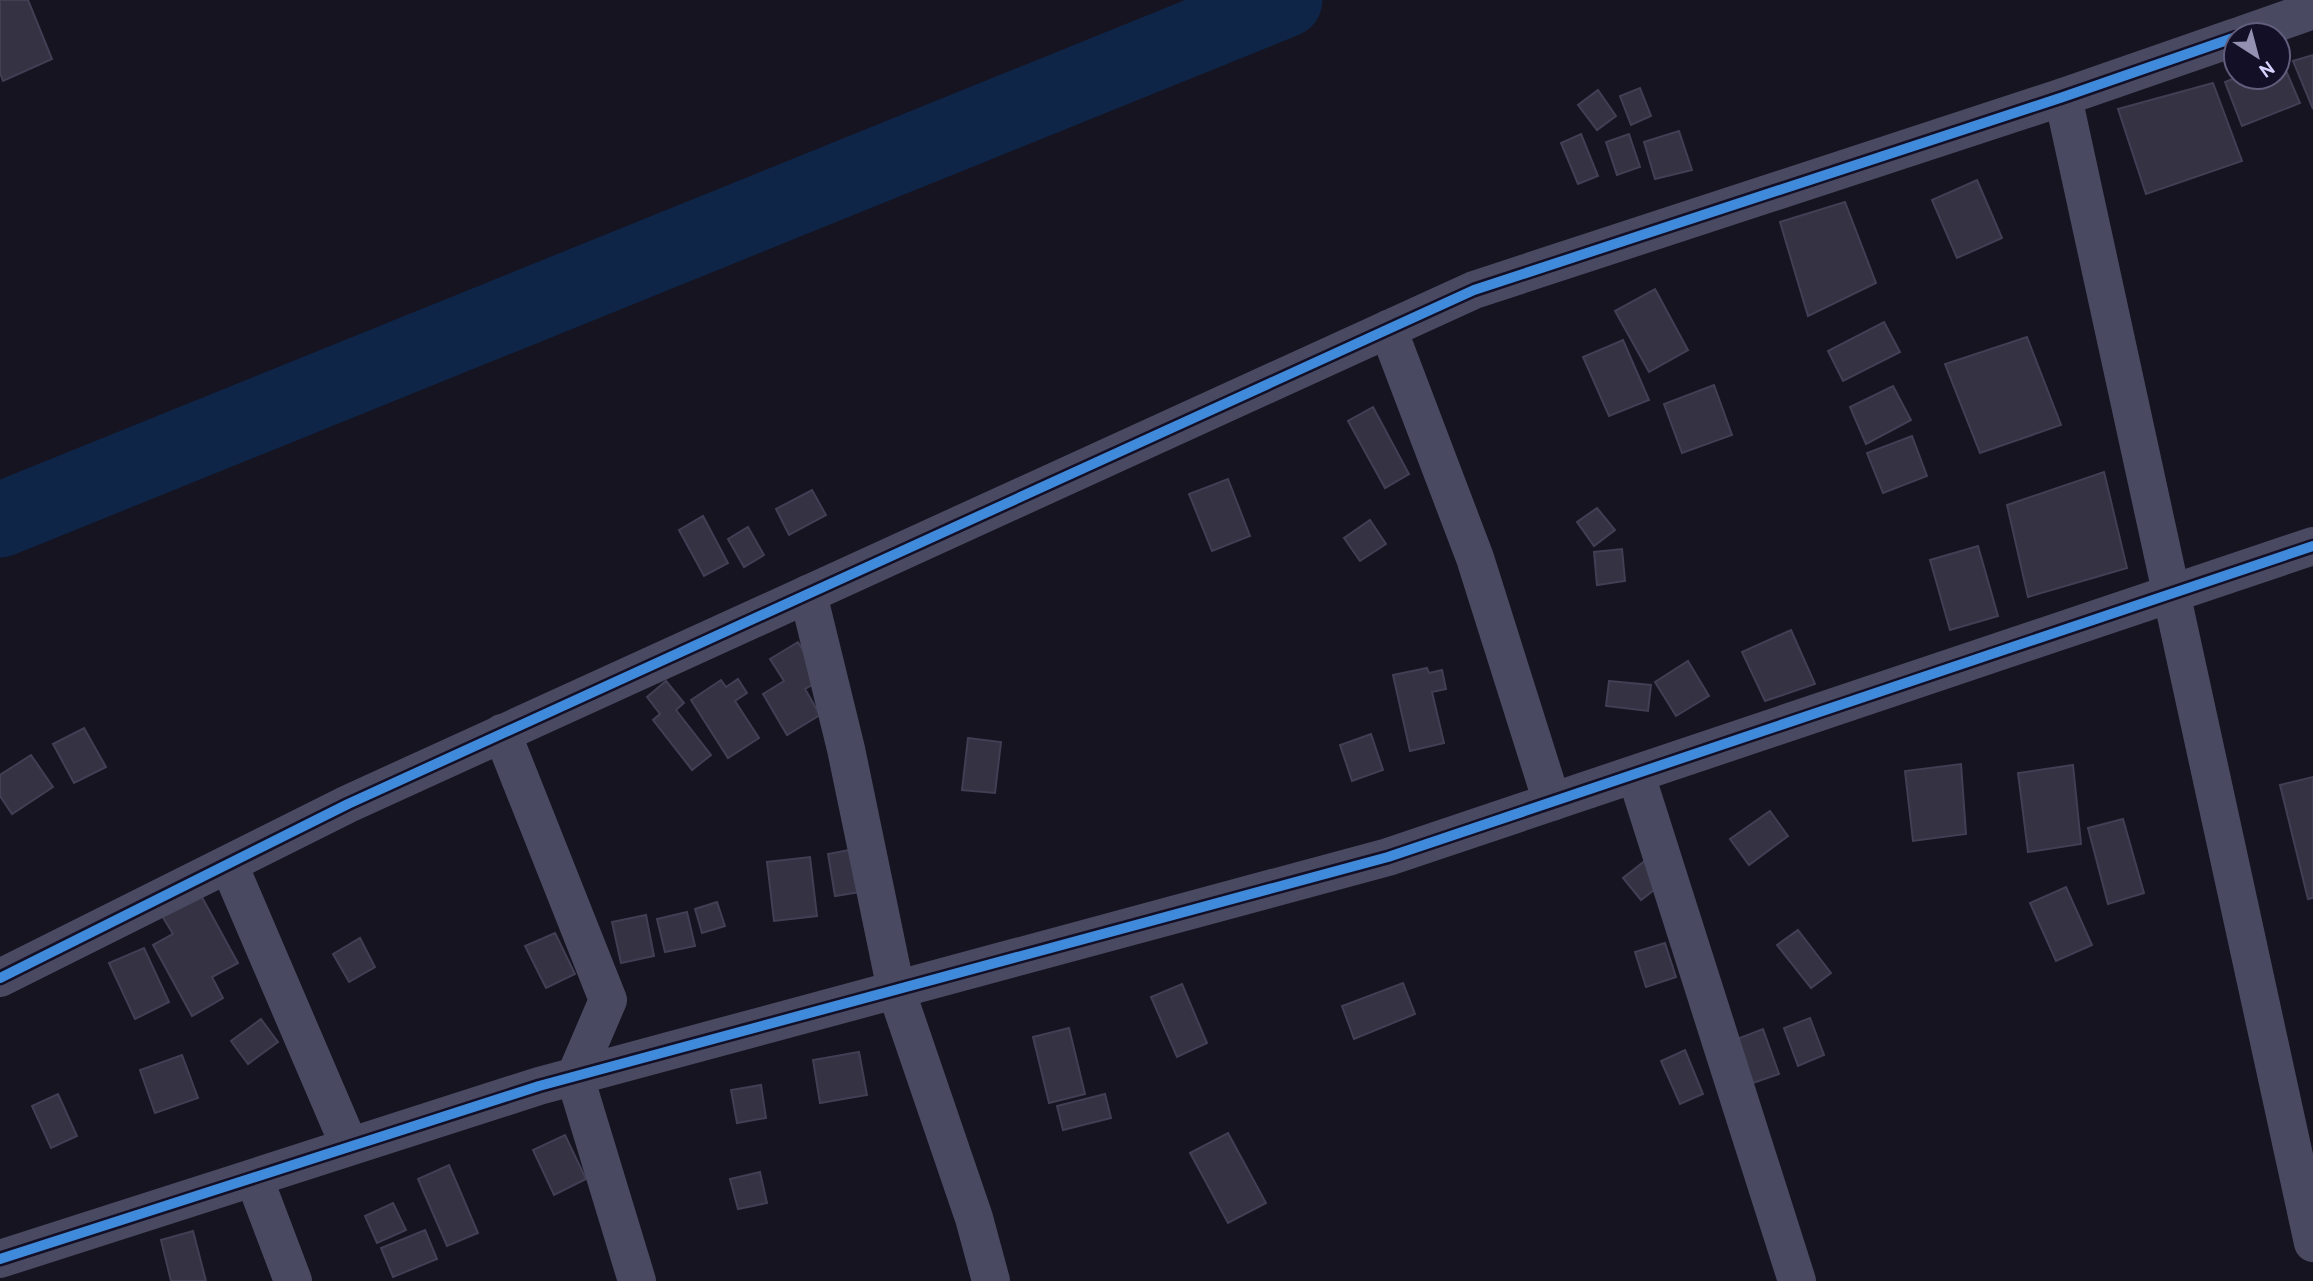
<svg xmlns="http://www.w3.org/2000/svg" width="2313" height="1281" font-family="Overpass,sans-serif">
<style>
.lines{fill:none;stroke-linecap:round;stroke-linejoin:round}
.river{stroke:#0e2547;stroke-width:75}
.building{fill:#343243;stroke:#423e54;stroke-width:2}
.minor{stroke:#494961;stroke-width:38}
.cycleway-casing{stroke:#120f26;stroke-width:15}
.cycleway{stroke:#408adc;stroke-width:10}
</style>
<rect width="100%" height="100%" fill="#161421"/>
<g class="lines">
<!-- river -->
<path class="river" d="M0,520l1285,-520"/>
</g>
<!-- building -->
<g class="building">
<path d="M0,0h28l24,59 -49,22 -3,-8z"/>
<path d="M2313,55v54l-20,-48z"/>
<path d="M2281,59l19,44 -58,23 -17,-44 12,-5h41v-17z"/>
<path d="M2213,83l29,78 -96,33 -28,-85z"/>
<path d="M1640,88l11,28 -20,9 -11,-29z"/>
<path d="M1598,90l18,26 -19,14 -19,-25z"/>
<path d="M1679,131l13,39 -37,9 -11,-37z"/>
<path d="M1581,134l17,42 -20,8 -17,-41z"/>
<path d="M1629,134l11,33 -23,8 -11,-33z"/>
<path d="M1977,180l25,58 -45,20 -25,-58z"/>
<path d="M1845,202l31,81 -68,33 -28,-94z"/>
<path d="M1655,289l33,61 -39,22 -34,-61z"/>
<path d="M1884,322l16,30 -57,29 -15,-30z"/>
<path d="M2027,337l34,88 -81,28 -35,-89z"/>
<path d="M1623,340l26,60 -40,16 -26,-59z"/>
<path d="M1714,385l18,50 -50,18 -18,-49z"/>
<path d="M1893,386l18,34 -45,24 -16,-37z"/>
<path d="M1373,407l36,67 -24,14 -37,-67z"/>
<path d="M1912,436l15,40 -44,17 -16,-40z"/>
<path d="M2104,472l23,96 -99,29 -21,-92z"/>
<path d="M1228,479l22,57 -38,15 -23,-57z"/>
<path d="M812,490l14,25 -37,20 -13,-26z"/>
<path d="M1597,508l18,22 -21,16 -17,-24z"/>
<path d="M703,516l25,47 -24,13 -25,-46z"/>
<path d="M1370,520l16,24 -26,17 -16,-23z"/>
<path d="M748,527l16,28 -20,12 -16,-28z"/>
<path d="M1978,546l20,70 -48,14 -20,-70z"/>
<path d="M1622,549l3,32 -28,4 -3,-33z"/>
<path d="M1791,630l24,54 -50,17 -23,-49z"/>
<path d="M798,642l23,38 -16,9 15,26 -33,20 -24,-41 21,-13 -14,-22z"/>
<path d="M1688,661l21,35 -33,20 -21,-34z"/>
<path d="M1427,668l2,5 13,-3 4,19 -14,3 12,51 -34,8 -17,-76z"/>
<path d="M738,679l9,14 -12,8 24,37 -31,20 -37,-58 30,-20 5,7z"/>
<path d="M666,681l18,22 -8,7 35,45 -19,15 -39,-50 7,-6 -13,-17z"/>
<path d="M1609,681l42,4 -3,26 -42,-5z"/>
<path d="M84,728l22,39 -32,16 -21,-39z"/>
<path d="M1371,734l12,36 -31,11 -12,-36z"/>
<path d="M968,738l33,4 -6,51 -33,-3z"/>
<path d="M31,755l22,32 -41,27 -12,-18v-21z"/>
<path d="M1961,764l5,70 -53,7 -8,-70z"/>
<path d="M2073,765l8,79 -53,8 -10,-79z"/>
<path d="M2313,777v121l-5,1 -28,-114z"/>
<path d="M1770,811l18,25 -39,29 -19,-26z"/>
<path d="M2123,819l21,74 -36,11 -20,-76z"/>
<path d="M860,848l7,43 -32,5 -7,-42z"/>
<path d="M810,857l7,59 -43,5 -7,-59z"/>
<path d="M1646,860l17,23 -22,17 -18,-22z"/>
<path d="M2066,887l26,58 -36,16 -26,-58z"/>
<path d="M198,890l40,73 -26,14 11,21 -31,18 -39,-71 20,-11 -14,-23z"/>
<path d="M717,902l8,24 -23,7 -7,-24z"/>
<path d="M687,912l8,34 -30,6 -8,-33z"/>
<path d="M646,915l8,41 -33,7 -9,-41z"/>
<path d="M1798,930l33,43 -20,15 -34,-43z"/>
<path d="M555,933l20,41 -29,14 -21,-42z"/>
<path d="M360,938l15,29 -26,15 -16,-28z"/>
<path d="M1665,943l11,34 -30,10 -11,-35z"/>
<path d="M144,948l25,54 -34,17 -26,-56z"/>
<path d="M1403,983l12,31 -61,25 -12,-33z"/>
<path d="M1182,984l25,59 -30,14 -26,-60z"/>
<path d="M1810,1018l14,37 -26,11 -14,-38z"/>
<path d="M261,1019l17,23 -30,22 -17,-23z"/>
<path d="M1069,1028l16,66 -36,9 -16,-66z"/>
<path d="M1763,1029l16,45 -26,9 -16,-44z"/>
<path d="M1685,1050l18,44 -23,10 -19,-43z"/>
<path d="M859,1052l8,43 -47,8 -7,-43z"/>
<path d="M182,1055l16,43 -43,15 -15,-43z"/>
<path d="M761,1085l5,33 -29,5 -6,-33z"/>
<path d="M58,1094l19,42 -26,12 -19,-42z"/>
<path d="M1105,1094l6,24 -48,12 -6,-24z"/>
<path d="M1228,1133l38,70 -38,20 -38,-70z"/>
<path d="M565,1135l21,44 -32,16 -21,-45z"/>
<path d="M449,1165l29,68 -31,13 -29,-67z"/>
<path d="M760,1172l7,31 -29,6 -8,-30z"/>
<path d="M393,1203l13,27 -29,13 -12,-27z"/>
<path d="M425,1230l12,29 -44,18 -12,-29z"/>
<path d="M193,1231l13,50h-35l-10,-41z"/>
</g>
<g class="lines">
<!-- minor -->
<g class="minor">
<path d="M2242,35l71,-25"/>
<path d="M2063,97l250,1146"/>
<path d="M1388,329l87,229 77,244"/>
<path d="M808,594l38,155 50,241 78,228 17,63"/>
<path d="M502,733l106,267 -33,77 62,204"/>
<path d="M1636,775l161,506"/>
<path d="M229,865l120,280"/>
<path d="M0,978l348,-174 1126,-514 589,-193 173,-60"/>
<path d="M254,1178l39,103"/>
<path d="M0,1259l539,-173 849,-229 925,-311"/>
</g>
<defs>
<g id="cycleway">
<path d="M0,978l348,-174 1126,-514 589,-193 173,-60"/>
<path d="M0,1259l539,-173 849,-229 925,-311"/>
</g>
</defs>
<!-- cycleway casing -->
<use href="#cycleway" class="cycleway-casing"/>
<!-- cycleway -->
<use href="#cycleway" class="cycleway"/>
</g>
<!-- north arrow -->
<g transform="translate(2257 56) rotate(144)"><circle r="33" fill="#120f26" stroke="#615d7d" stroke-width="2"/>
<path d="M0-5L12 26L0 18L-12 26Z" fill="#9390b1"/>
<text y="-10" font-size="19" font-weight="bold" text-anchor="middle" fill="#d7d3ff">N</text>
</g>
</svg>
